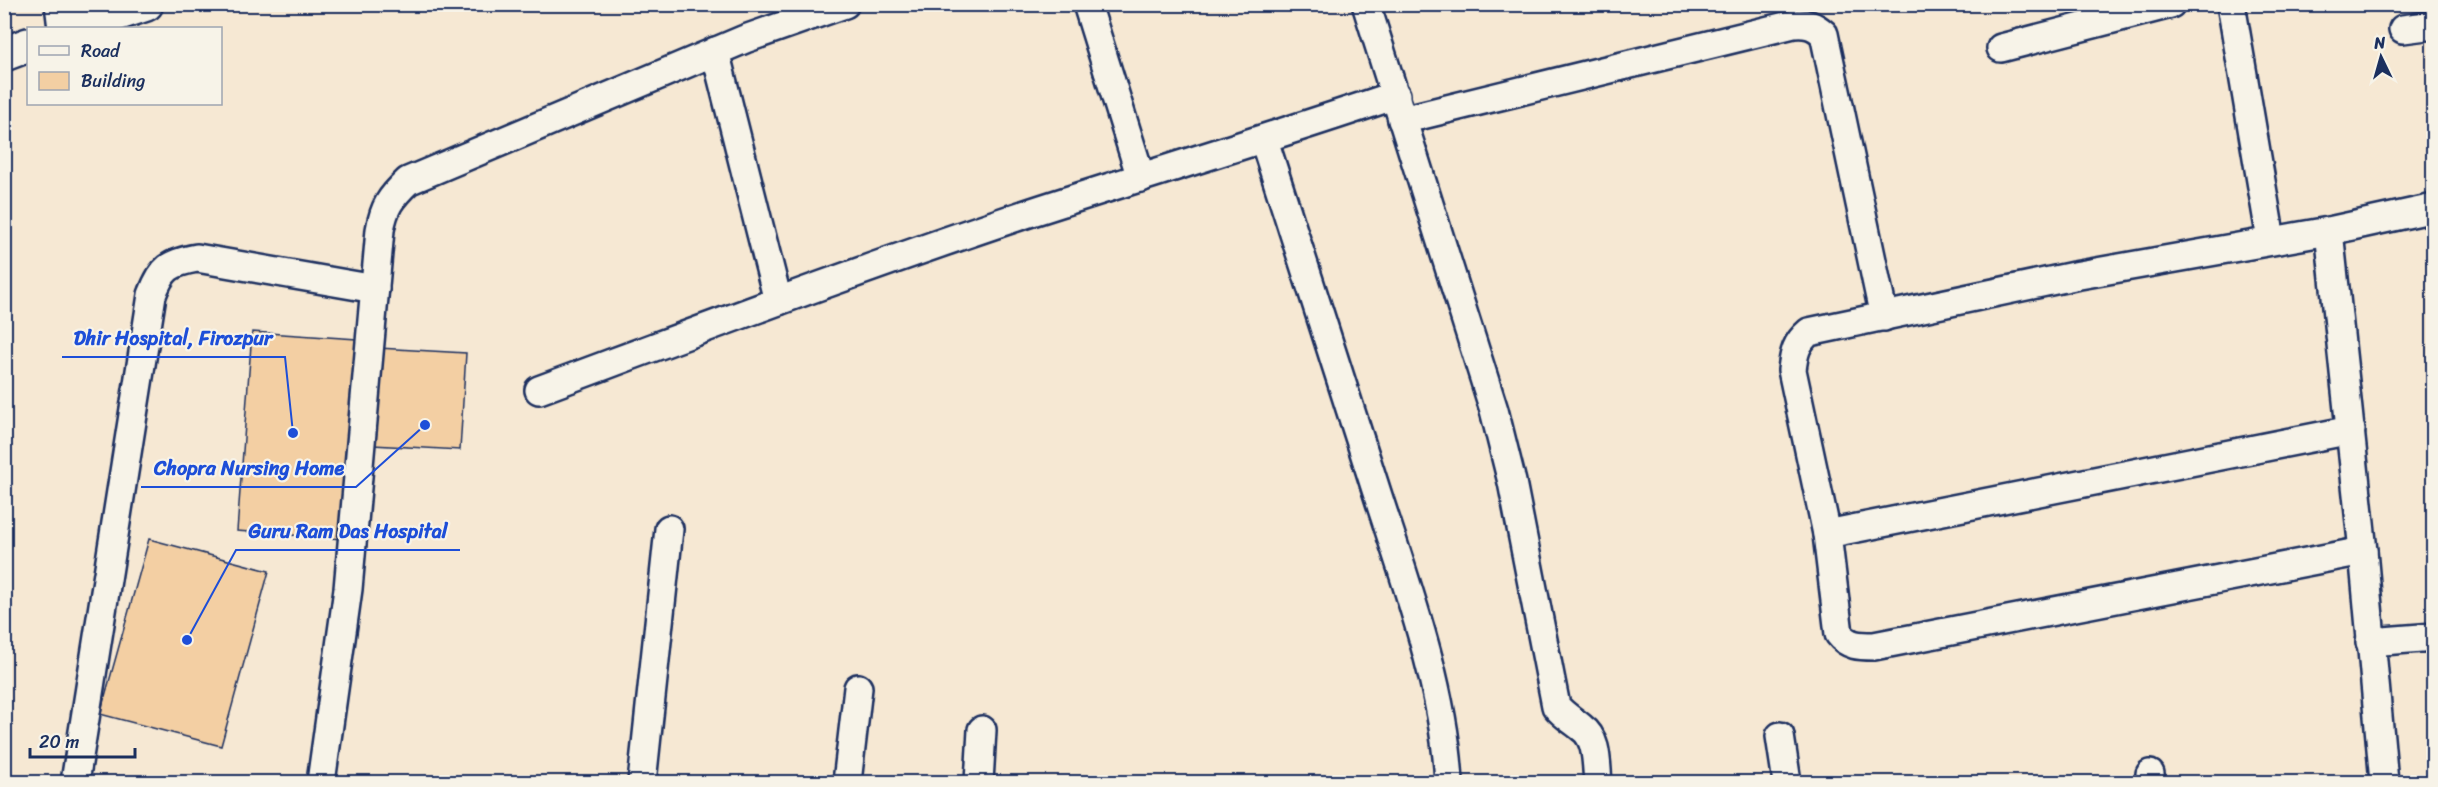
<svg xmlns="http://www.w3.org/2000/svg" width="2438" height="787" font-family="Sriracha,sans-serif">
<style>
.building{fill:#f3cfa3;stroke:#1b2f5e;stroke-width:1.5}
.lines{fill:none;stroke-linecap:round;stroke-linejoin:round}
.street-casing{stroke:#1b2f5e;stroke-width:32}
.secondary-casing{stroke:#1b2f5e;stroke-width:38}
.street{stroke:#f7f3e8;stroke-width:27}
.secondary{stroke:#f7f3e8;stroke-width:33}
.leader{fill:none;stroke:#1d4ed8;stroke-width:2}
.callout-dot{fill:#1d4ed8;stroke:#f7f3e8;stroke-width:2}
.callout-label{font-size:20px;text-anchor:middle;font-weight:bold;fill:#1d4ed8;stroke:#f7f3e8;stroke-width:4.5;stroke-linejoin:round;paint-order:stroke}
</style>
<rect width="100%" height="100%" fill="#f6e8d3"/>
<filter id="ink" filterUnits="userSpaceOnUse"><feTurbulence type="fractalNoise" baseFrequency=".0167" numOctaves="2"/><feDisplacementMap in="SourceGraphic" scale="12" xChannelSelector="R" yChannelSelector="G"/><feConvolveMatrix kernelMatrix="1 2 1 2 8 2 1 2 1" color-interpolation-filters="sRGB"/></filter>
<g filter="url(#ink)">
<!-- building -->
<g class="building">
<path d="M252,332l105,7 -15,200 -105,-8z"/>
<path d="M378,348l88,5 -6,97 -87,-5z"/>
<path d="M149,539l120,32 -48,175 -121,-32z"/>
</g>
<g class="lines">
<defs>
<g id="street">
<path d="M59,4l3,24"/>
<path d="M1087,4l54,174"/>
<path d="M1366,4l128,406 18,72 44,224c8,10 17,14 26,22 16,11 14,37 16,54"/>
<path d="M2231,4l40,236"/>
<path d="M2403,29l31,-4"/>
<path d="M2001,48l170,-44"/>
<path d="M715,51l63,250"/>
<path d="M1402,120l392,-96c13,-1 20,1 30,10l60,283"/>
<path d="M1264,140c38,119 76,237 114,356 29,90 66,191 71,286"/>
<path d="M2329,231l34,320 21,231"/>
<path d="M539,390c164,-61 327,-123 493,-178 121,-39 243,-76 364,-117"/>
<path d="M1827,534l524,-104"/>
<path d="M2363,551l-489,95c-15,0 -26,0 -35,-12l-12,-100 -35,-164c2,-17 4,-27 17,-38l265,-56 255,-45 105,-23"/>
<path d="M2370,642l64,-5"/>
<path d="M1780,736l7,46"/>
<path d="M2150,774l1,8"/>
<path d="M75,782l77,-487c10,-27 17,-32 45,-37l178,31"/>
<path d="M321,782l27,-193 32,-359c4,-23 10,-32 28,-49l337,-142 100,-35"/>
<path d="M642,782l27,-253"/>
<path d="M847,782l11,-94"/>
<path d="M979,782l3,-52"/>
</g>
<g id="secondary">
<path d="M74,28l72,-24"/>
<path d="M4,54l24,-9"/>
</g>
</defs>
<!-- street casing -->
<use href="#street" class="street-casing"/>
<!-- secondary casing -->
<use href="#secondary" class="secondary-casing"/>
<!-- street -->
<use href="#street" class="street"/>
<!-- secondary -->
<use href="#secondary" class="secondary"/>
</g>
</g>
<!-- callouts -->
<path class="leader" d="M293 433L285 357H62M425 425L356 487H141M187 640L236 550H460"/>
<g class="callout-dot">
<circle cx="293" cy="433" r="6"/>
<circle cx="425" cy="425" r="6"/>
<circle cx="187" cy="640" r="6"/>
</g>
<g class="callout-label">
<text x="173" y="345">Dhir Hospital, Firozpur</text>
<text x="249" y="475">Chopra Nursing Home</text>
<text x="348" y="538">Guru Ram Das Hospital</text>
</g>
<!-- margin -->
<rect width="2438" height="787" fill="none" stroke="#f7f3e8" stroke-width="24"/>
<rect x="12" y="12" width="2414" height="763" fill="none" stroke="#1b2f5e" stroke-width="2" filter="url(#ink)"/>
<!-- legend -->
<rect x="27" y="27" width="195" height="78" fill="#f7f3e8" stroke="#9fa5b1" stroke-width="1.5"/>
<rect x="39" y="46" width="30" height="9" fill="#f7f3e8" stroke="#9fa5b1" stroke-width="1.5"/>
<text x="81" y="57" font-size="18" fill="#1b2f5e">Road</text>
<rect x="39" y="72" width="30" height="18" fill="#f3cfa3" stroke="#9fa5b1" stroke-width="1.5"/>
<text x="81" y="87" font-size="18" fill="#1b2f5e">Building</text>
<!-- north arrow -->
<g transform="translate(2381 57) rotate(355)" stroke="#f7f3e8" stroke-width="4.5" paint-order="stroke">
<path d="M0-4.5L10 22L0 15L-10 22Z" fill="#1b2f5e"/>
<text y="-9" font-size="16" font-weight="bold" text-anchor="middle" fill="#1b2f5e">N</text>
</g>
<!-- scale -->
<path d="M30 748v9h105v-9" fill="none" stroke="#1b2f5e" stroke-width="3"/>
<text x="39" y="748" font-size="18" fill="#1b2f5e" stroke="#f7f3e8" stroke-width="4.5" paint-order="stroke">20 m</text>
</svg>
